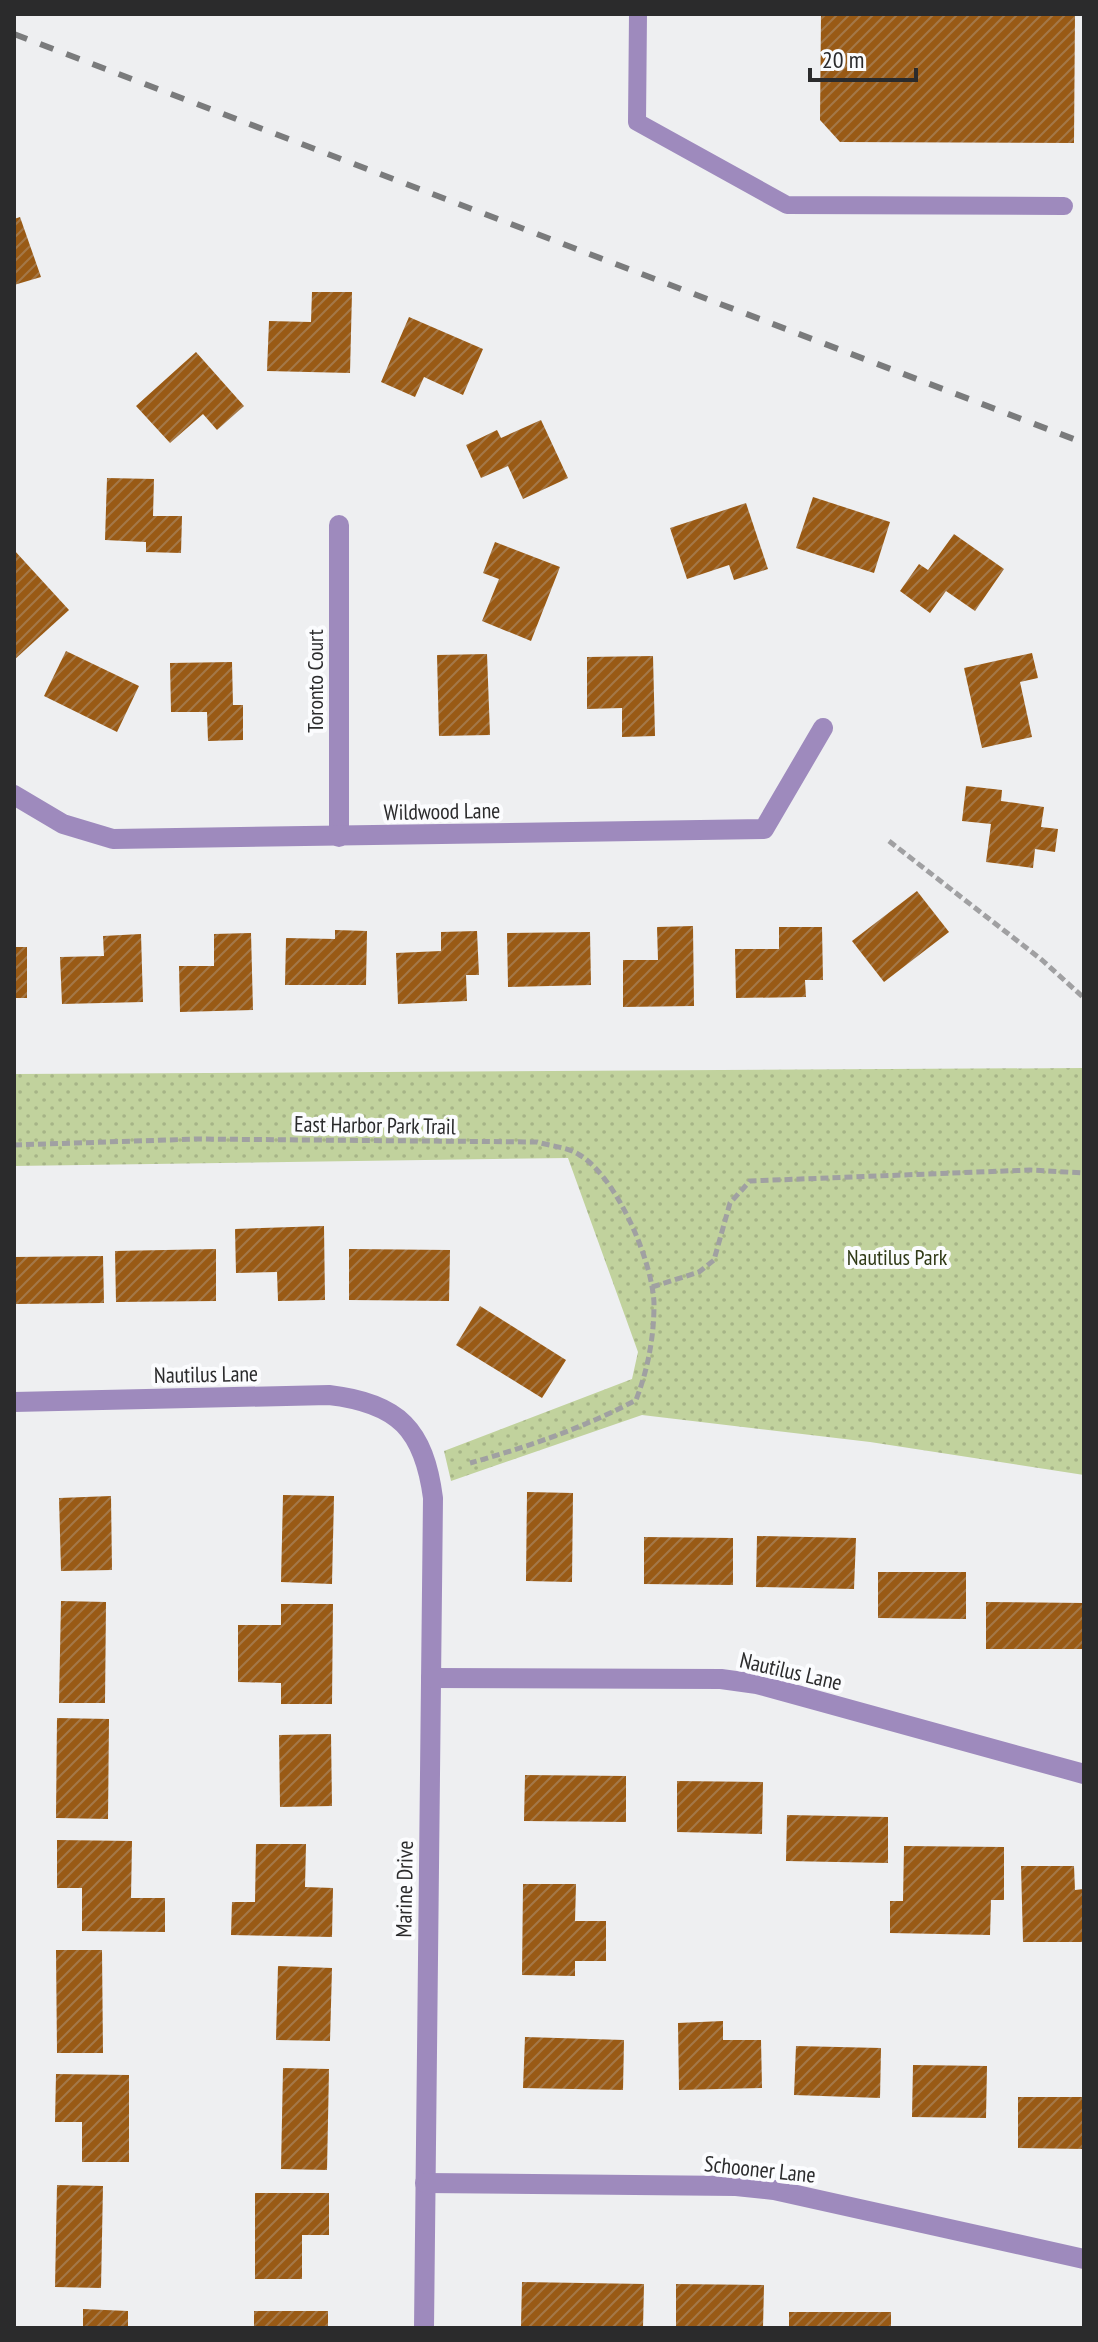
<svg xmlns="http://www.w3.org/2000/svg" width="1098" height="2342" font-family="'PT Sans Narrow',sans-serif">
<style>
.park{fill:url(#park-dots)}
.building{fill:url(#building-hatch)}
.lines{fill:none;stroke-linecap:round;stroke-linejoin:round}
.path{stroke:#a0a0a2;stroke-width:5;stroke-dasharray:8 4;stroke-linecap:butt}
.service{stroke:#9e8abd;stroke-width:18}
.minor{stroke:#9e8abd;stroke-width:20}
.rail{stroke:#7a7b7c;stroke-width:6;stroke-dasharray:14 14;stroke-linecap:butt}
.labels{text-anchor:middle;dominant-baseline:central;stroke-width:8;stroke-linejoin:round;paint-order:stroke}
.street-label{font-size:22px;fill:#2b2b2c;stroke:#fbfcfe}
.park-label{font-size:22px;fill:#2f3916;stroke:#fbfcfe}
</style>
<defs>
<pattern id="park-dots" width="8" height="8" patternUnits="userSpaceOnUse" patternTransform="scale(2)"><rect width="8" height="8" fill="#c1d29d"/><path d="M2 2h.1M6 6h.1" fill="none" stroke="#a6b487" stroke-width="1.8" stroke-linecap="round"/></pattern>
<pattern id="building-hatch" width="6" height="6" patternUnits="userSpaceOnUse" patternTransform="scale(2)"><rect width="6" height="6" fill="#995a15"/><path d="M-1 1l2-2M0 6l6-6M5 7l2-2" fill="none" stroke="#a47848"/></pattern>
</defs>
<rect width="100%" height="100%" fill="#eeeff1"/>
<!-- park -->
<path class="park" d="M1084,1068v407l-214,-33 -228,-27 -191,66 -7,-30 188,-72 6,-27 -70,-194 -554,8v-92z"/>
<!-- building -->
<g class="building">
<path d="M821,14h254l-1,129 -234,-1 -20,-22z"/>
<path d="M20,217l21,60 -27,8v-66z"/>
<path d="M312,292h40l-2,81 -83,-2 2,-50 42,1z"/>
<path d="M409,317l74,32 -20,46 -39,-18 -9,20 -34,-15z"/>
<path d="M196,352l48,54 -27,24 -14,-16 -33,29 -34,-37z"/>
<path d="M541,420l27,58 -45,21 -15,-33 -27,12 -15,-33 31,-15 4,8z"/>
<path d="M107,478l47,1 -1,37h29l-1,37 -35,-1v-10l-41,-2z"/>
<path d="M813,497l77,25 -16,51 -78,-25z"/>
<path d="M746,503l22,66 -34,11 -5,-15 -42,14 -17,-51z"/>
<path d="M954,534l50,35 -29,42 -29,-20 -16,22 -30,-22 19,-27 9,6z"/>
<path d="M495,542l65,25 -29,74 -49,-20 17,-42 -16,-6z"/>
<path d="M14,550l55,60 -55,50z"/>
<path d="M66,651l73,35 -22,46 -73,-36z"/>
<path d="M1032,653l6,25 -18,4 12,55 -50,11 -18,-80z"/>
<path d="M487,654l3,81 -51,1 -2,-81z"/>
<path d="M653,656l2,80 -33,1v-29l-35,1v-52z"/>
<path d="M232,662l1,43h10v35l-35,1 -1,-29h-36l-1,-49z"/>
<path d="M966,786l36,4 -1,11 43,6 -3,20 17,2 -3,23 -20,-3 -2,19 -47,-6 5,-38 -29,-3z"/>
<path d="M917,891l32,41 -65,50 -32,-41z"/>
<path d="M693,926l1,80 -71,1v-47h35l-1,-33z"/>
<path d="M779,927h43l1,53h-18l1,17 -70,1 -1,-49h44z"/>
<path d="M335,930l32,1 -1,54h-81l1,-47 49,1z"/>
<path d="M477,931l2,44h-13l1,26 -69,3 -2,-51 45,-2v-19z"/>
<path d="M590,932l1,53 -83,2 -1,-54z"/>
<path d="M251,933l2,77 -73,2 -1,-46h35v-32z"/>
<path d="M141,934l2,68 -81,2 -2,-47 44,-1 -1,-20z"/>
<rect x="14" y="947" width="13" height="51"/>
<path d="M324,1226l1,74 -47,1 -1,-29 -41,1 -1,-44z"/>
<path d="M216,1249v52l-100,1 -1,-51z"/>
<path d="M349,1249l101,1 -1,51 -100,-1z"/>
<path d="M103,1256l1,47 -90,1v-47z"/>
<path d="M480,1306l86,54 -24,38 -86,-53z"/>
<path d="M527,1492l46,1 -1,89 -46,-1z"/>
<path d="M283,1495l51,1 -2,88 -51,-2z"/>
<path d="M111,1496l1,74 -51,1 -2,-73z"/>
<path d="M757,1536l99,2 -2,51 -98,-2z"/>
<path d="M644,1537l89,1v47l-89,-1z"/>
<path d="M878,1572h88v47l-88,-1z"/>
<path d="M61,1601l45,1 -1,101h-46z"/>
<path d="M986,1602l98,1v46h-98z"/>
<path d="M281,1604h52l-1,100h-51v-21l-43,-1v-57h43z"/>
<path d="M57,1718l52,1 -1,100 -52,-1z"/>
<path d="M331,1734l1,72 -52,1 -1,-72z"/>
<path d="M525,1775l101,1v46l-102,-1z"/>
<path d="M677,1781l86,1 -1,52 -85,-2z"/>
<path d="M787,1815l101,2v46l-102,-2z"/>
<path d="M57,1840l75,1 -1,57h34v34l-83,-1v-43h-25z"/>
<path d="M256,1844h50l-1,43 28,1 -1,49 -101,-2 1,-33h23z"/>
<path d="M904,1846l100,1v53h-13l-1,35 -100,-2v-32h13z"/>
<path d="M1021,1866h53l1,24 9,-1v53h-61z"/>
<path d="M523,1884h53l-1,37h31v40h-31v15l-53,-1z"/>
<path d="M56,1950h46l1,103h-46z"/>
<path d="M278,1966l54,2 -2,73 -54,-1z"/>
<path d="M723,2021v19h38l1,48 -83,2 -1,-67z"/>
<path d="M525,2037l99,3 -1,50 -100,-2z"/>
<path d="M796,2046l85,2 -1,50 -86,-3z"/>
<path d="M913,2065l74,1 -1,52 -74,-1z"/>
<path d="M283,2068l46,1 -2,101 -46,-1z"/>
<path d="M56,2074l73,1v87h-47v-40h-27z"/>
<path d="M1018,2097h66v52l-66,-1z"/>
<path d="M57,2185l46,1 -2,102 -46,-1z"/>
<path d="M255,2193h74v42h-27v44h-47z"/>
<path d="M522,2282l122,2 -1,44 -122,-2z"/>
<path d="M676,2284l88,1 -1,43h-87z"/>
<path d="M83,2309l45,2v17h-45z"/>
<rect x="254" y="2311" width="74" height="17"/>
<rect x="789" y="2312" width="102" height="16"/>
</g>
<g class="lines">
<!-- path -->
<g class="path">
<path d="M889,841l153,119 42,38"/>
<path d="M14,1145l183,-6 340,3c13,4 30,5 41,12 38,21 75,108 76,150 0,33 -6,65 -18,96 -52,28 -109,47 -166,63"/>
<path d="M652,1287l47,-15 15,-12 16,-57 20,-22 280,-11 54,3"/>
</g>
<!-- service -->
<path class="service" d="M638,14l-1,108 150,83 277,1"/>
<!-- minor -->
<g class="minor">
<path d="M339,525v312"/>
<path d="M14,795l49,29 50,15 651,-10 59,-101"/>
<path d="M14,1402l315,-7c70,8 95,35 104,103l-9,830"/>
<path d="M431,1678l290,1 36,5 327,90"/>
<path d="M425,2183l311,3 38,4 310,69"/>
</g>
<!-- rail -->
<path class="rail" d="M14,34l1070,409"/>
</g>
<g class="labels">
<!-- street labels -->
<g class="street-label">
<text transform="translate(315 681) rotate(-90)">Toronto Court</text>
<text transform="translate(442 811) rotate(-1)">Wildwood Lane</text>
<text transform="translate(375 1125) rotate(1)">East Harbor Park Trail</text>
<text transform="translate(206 1374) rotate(-1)">Nautilus Lane</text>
<text transform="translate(791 1671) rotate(13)">Nautilus Lane</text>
<text transform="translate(404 1889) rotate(-89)">Marine Drive</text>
<text transform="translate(760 2169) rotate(6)">Schooner Lane</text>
</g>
<!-- park labels -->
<g class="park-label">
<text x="897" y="1257">Nautilus Park</text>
</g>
</g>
<!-- border -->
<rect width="1098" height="2342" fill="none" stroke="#2b2b2c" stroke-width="32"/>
<!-- scale -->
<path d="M810 68v12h106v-12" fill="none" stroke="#2b2b2c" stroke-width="4"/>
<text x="822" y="68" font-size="24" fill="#2b2b2c" stroke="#fbfcfe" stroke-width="6" paint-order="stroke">20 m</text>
</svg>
